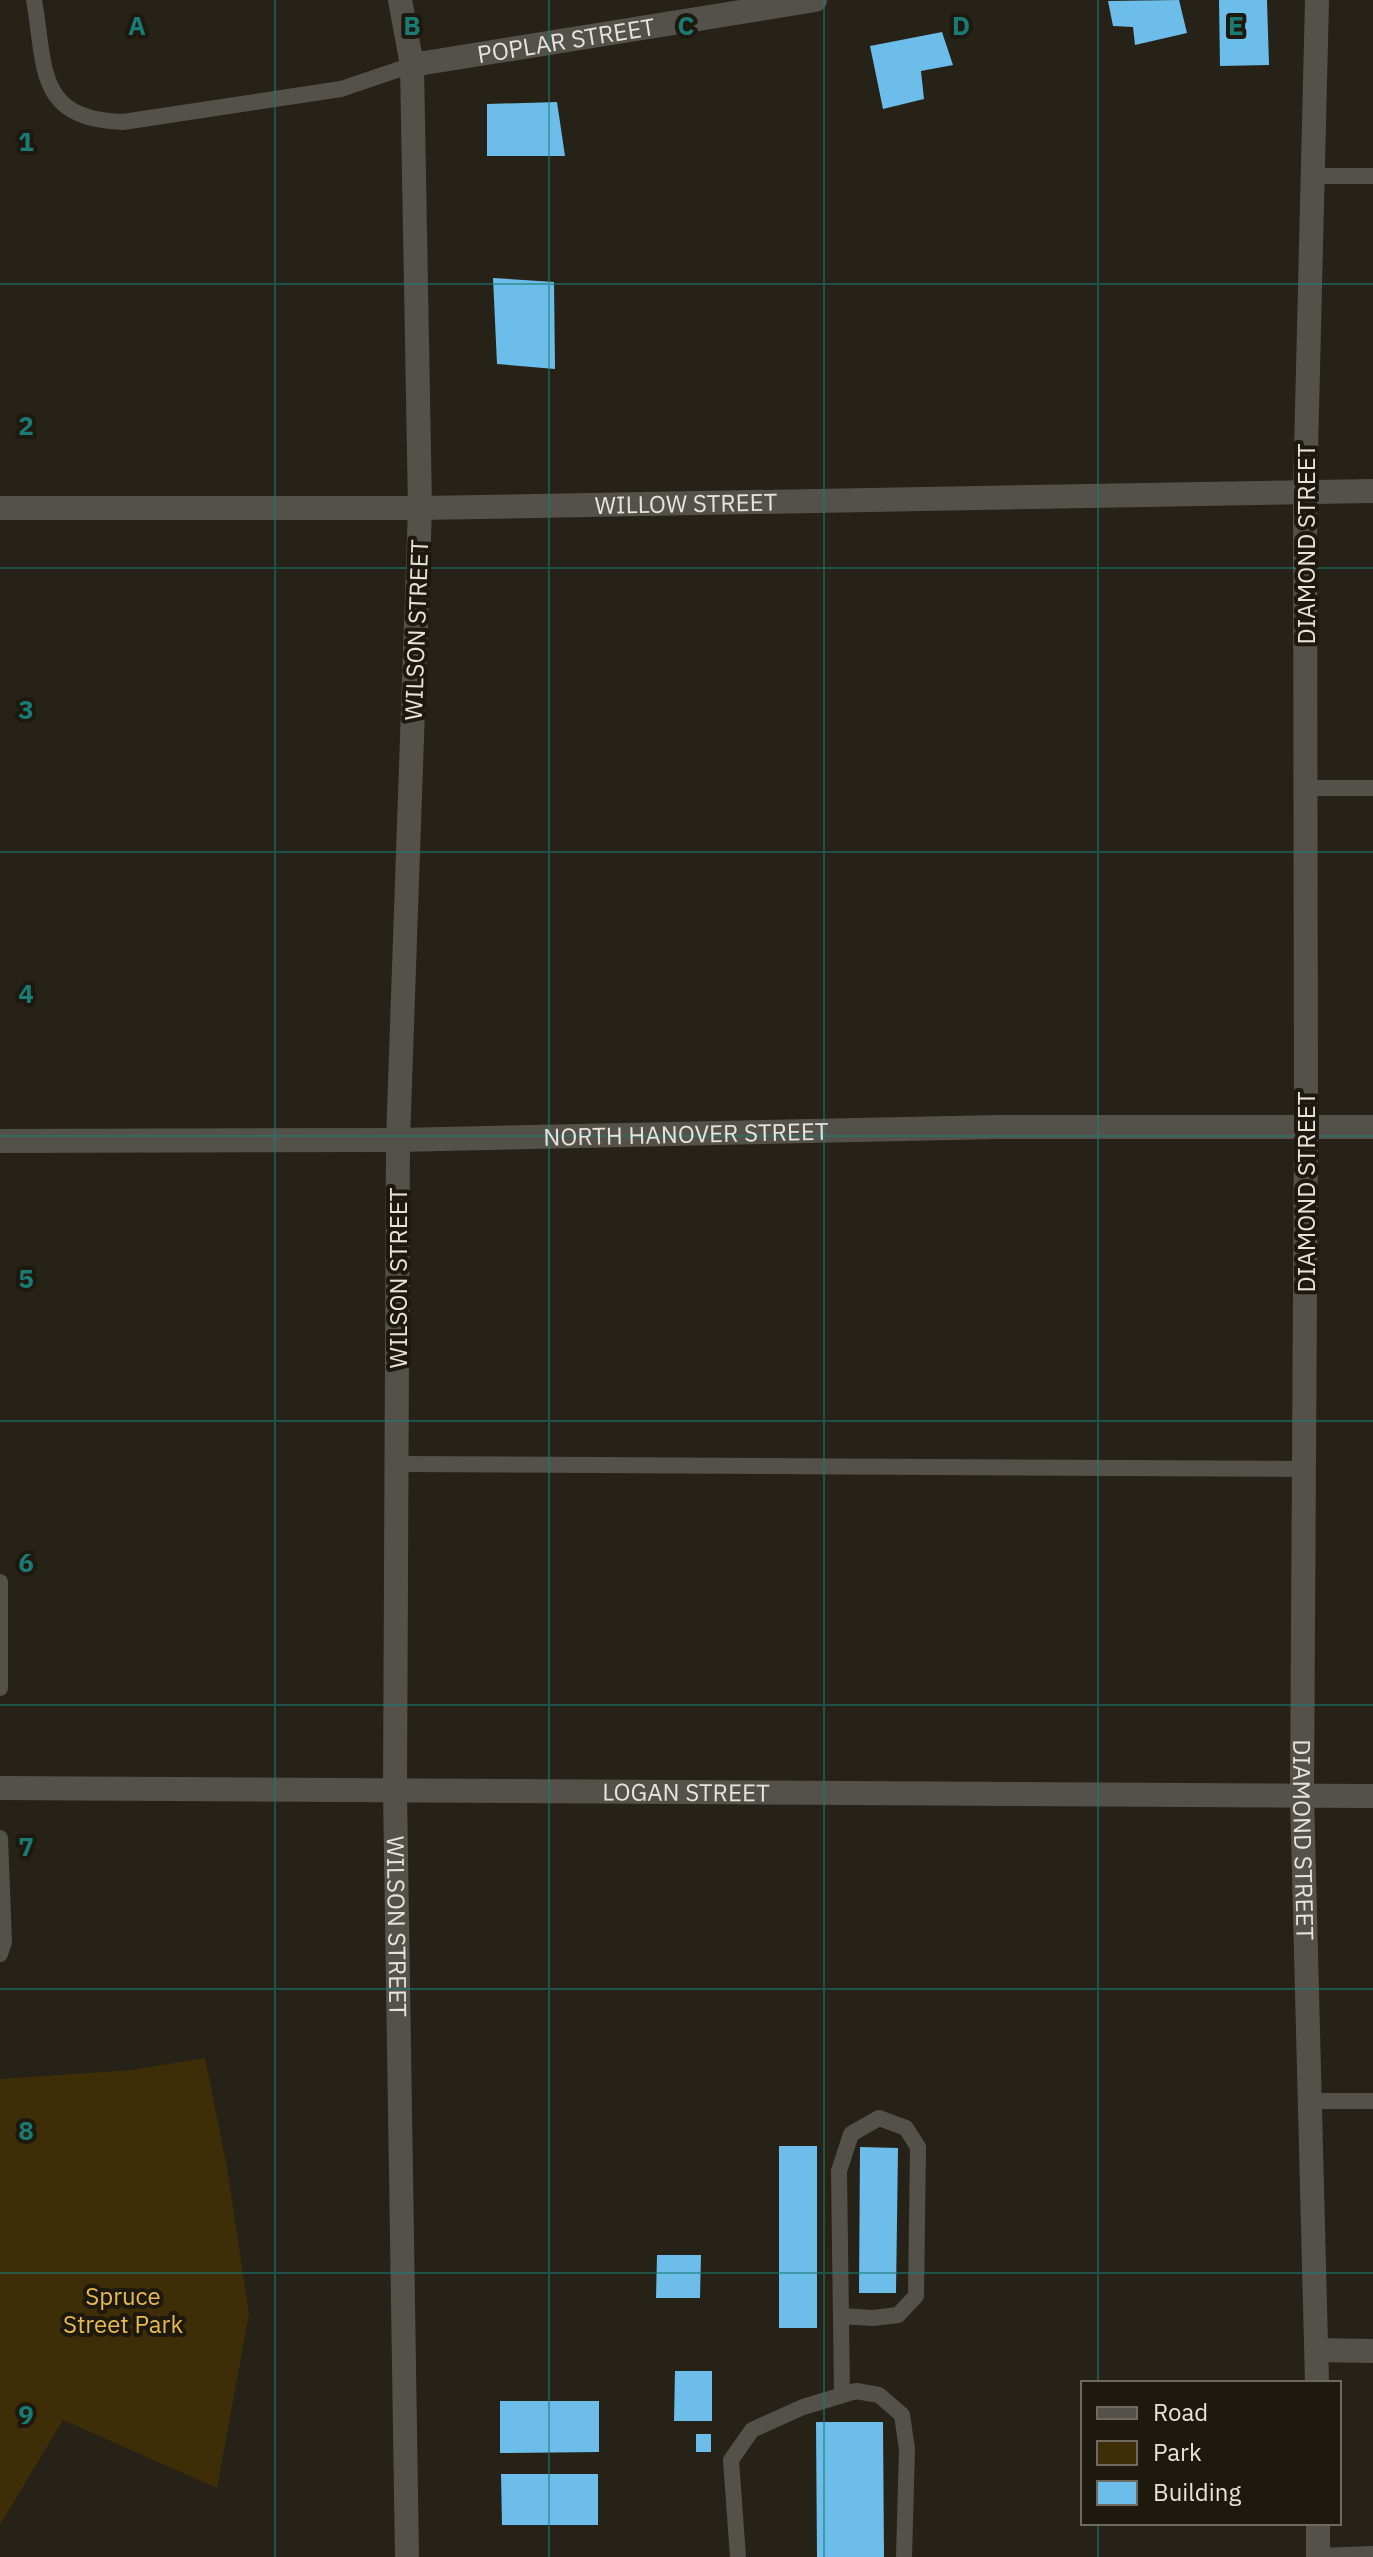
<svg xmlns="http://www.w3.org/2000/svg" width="1373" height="2557" font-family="'IBM Plex Sans',sans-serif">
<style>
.green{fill:#3e2e07}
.building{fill:#6cbde9}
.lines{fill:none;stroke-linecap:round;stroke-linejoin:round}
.service{stroke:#54514b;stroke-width:16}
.minor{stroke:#54514b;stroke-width:24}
.tertiary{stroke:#54514b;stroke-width:24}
.grid{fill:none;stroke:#1a7b74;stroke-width:2;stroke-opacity:0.55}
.labels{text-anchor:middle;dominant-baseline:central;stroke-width:8;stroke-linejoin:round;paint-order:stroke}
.street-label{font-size:24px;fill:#e6e3dc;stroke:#1e190e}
.park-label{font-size:24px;fill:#e6ba51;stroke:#1e190e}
.grid-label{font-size:26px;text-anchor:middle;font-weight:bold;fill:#1a7b74;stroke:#1e190e;stroke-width:8;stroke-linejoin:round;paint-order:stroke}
</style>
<rect width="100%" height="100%" fill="#272217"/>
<!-- green -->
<path class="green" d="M205,2058l22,110 22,146 -32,174 -154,-68 -63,105v-446l132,-9z"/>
<!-- building -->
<g class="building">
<path d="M1179,0l8,33 -52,12 -2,-18 -20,-1 -5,-25z"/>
<path d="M1219,0h48l2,65 -49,1z"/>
<path d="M942,32l11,33 -32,6 3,28 -41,10 -13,-63z"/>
<path d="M557,102l8,54h-78v-52z"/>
<path d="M493,278l61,4 1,87 -58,-5z"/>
<rect x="779" y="2146" width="38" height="182"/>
<path d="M860,2147l38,1 -2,145h-37z"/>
<path d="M657,2255h44l-1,43h-44z"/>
<path d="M675,2371h37v50h-38z"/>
<path d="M500,2401h99v51l-99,1z"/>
<path d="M816,2422h67l1,135h-67z"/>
<rect x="696" y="2434" width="15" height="18"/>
<path d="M501,2474h97v51h-96z"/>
</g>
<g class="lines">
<!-- service -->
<g class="service">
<path d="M34,0c12,69 2,119 89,122l218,-33 71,-24"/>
<path d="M1313,176h60"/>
<path d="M1305,788h68"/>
<path d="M397,1464l907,5"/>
<path d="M0,1582v106"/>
<path d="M0,1838l4,104 -4,12"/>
<path d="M1311,2101h62"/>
<path d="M841,2316l32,2 25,-3 18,-19 2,-149 -12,-19 -27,-10 -28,16 -12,37 3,224"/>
<path d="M1318,2556l55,-2"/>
<path d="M738,2557l-7,-97 21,-30 51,-23 53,-16 23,4 23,20 5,34 -3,108"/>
</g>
<!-- minor -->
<g class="minor">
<path id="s1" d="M1317,0l-12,492 1,634 -4,670 15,587"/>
<path id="s2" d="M412,65l403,-65"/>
<path id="s3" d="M0,508h420l953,-17"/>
<path id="s4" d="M0,1788l1373,8"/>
<path d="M1317,2350l56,1"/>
<path d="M1318,2523v34"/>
</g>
<!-- tertiary -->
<g class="tertiary">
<path id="s5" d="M400,0l12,65 8,443 -22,632 -3,652 12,765"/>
<path id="s6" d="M0,1141l398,-1 600,-13h375"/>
</g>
</g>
<!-- grid -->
<path class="grid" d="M275,0v2557M549,0v2557M824,0v2557M1098,0v2383M0,284h1373M0,568h1373M0,852h1373M0,1136h1373M0,1421h1373M0,1705h1373M0,1989h1373M0,2273h1373M1098,2523v34"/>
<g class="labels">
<!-- street labels -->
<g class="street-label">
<text stroke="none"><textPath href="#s2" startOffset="156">POPLAR STREET</textPath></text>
<text stroke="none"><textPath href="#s3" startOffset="686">WILLOW STREET</textPath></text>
<text transform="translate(1306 544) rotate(-90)">DIAMOND STREET</text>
<text transform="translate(416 630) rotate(-88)">WILSON STREET</text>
<text stroke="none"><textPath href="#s6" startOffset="686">NORTH HANOVER STREET</textPath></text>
<text transform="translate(1306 1192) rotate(-90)">DIAMOND STREET</text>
<text transform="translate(398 1278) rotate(-90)">WILSON STREET</text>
<text stroke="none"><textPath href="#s4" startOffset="686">LOGAN STREET</textPath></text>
<text stroke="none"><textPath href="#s1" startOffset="1840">DIAMOND STREET</textPath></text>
<text stroke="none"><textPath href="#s5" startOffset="1928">WILSON STREET</textPath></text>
</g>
<!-- park labels -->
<g class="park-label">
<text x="123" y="2296">Spruce<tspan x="123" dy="28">Street Park</tspan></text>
</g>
</g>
<g class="grid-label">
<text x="137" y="35">A</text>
<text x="412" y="35">B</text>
<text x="686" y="35">C</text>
<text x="961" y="35">D</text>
<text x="1236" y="35">E</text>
<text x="26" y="151">1</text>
<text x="26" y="435">2</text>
<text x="26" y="719">3</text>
<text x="26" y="1003">4</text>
<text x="26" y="1288">5</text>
<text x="26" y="1572">6</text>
<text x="26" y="1856">7</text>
<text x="26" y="2140">8</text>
<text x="26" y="2424">9</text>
</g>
<!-- legend -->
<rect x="1081" y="2381" width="260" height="144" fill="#1e190e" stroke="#6e6a60" stroke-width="2"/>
<rect x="1097" y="2407" width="40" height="12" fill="#54514b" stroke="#6e6a60" stroke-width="2"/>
<text x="1153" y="2421" font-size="24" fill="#e6e3dc">Road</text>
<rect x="1097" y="2441" width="40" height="24" fill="#3e2e07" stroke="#6e6a60" stroke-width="2"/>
<text x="1153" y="2461" font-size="24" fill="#e6e3dc">Park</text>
<rect x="1097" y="2481" width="40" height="24" fill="#6cbde9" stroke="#6e6a60" stroke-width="2"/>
<text x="1153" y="2501" font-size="24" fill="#e6e3dc">Building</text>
</svg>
